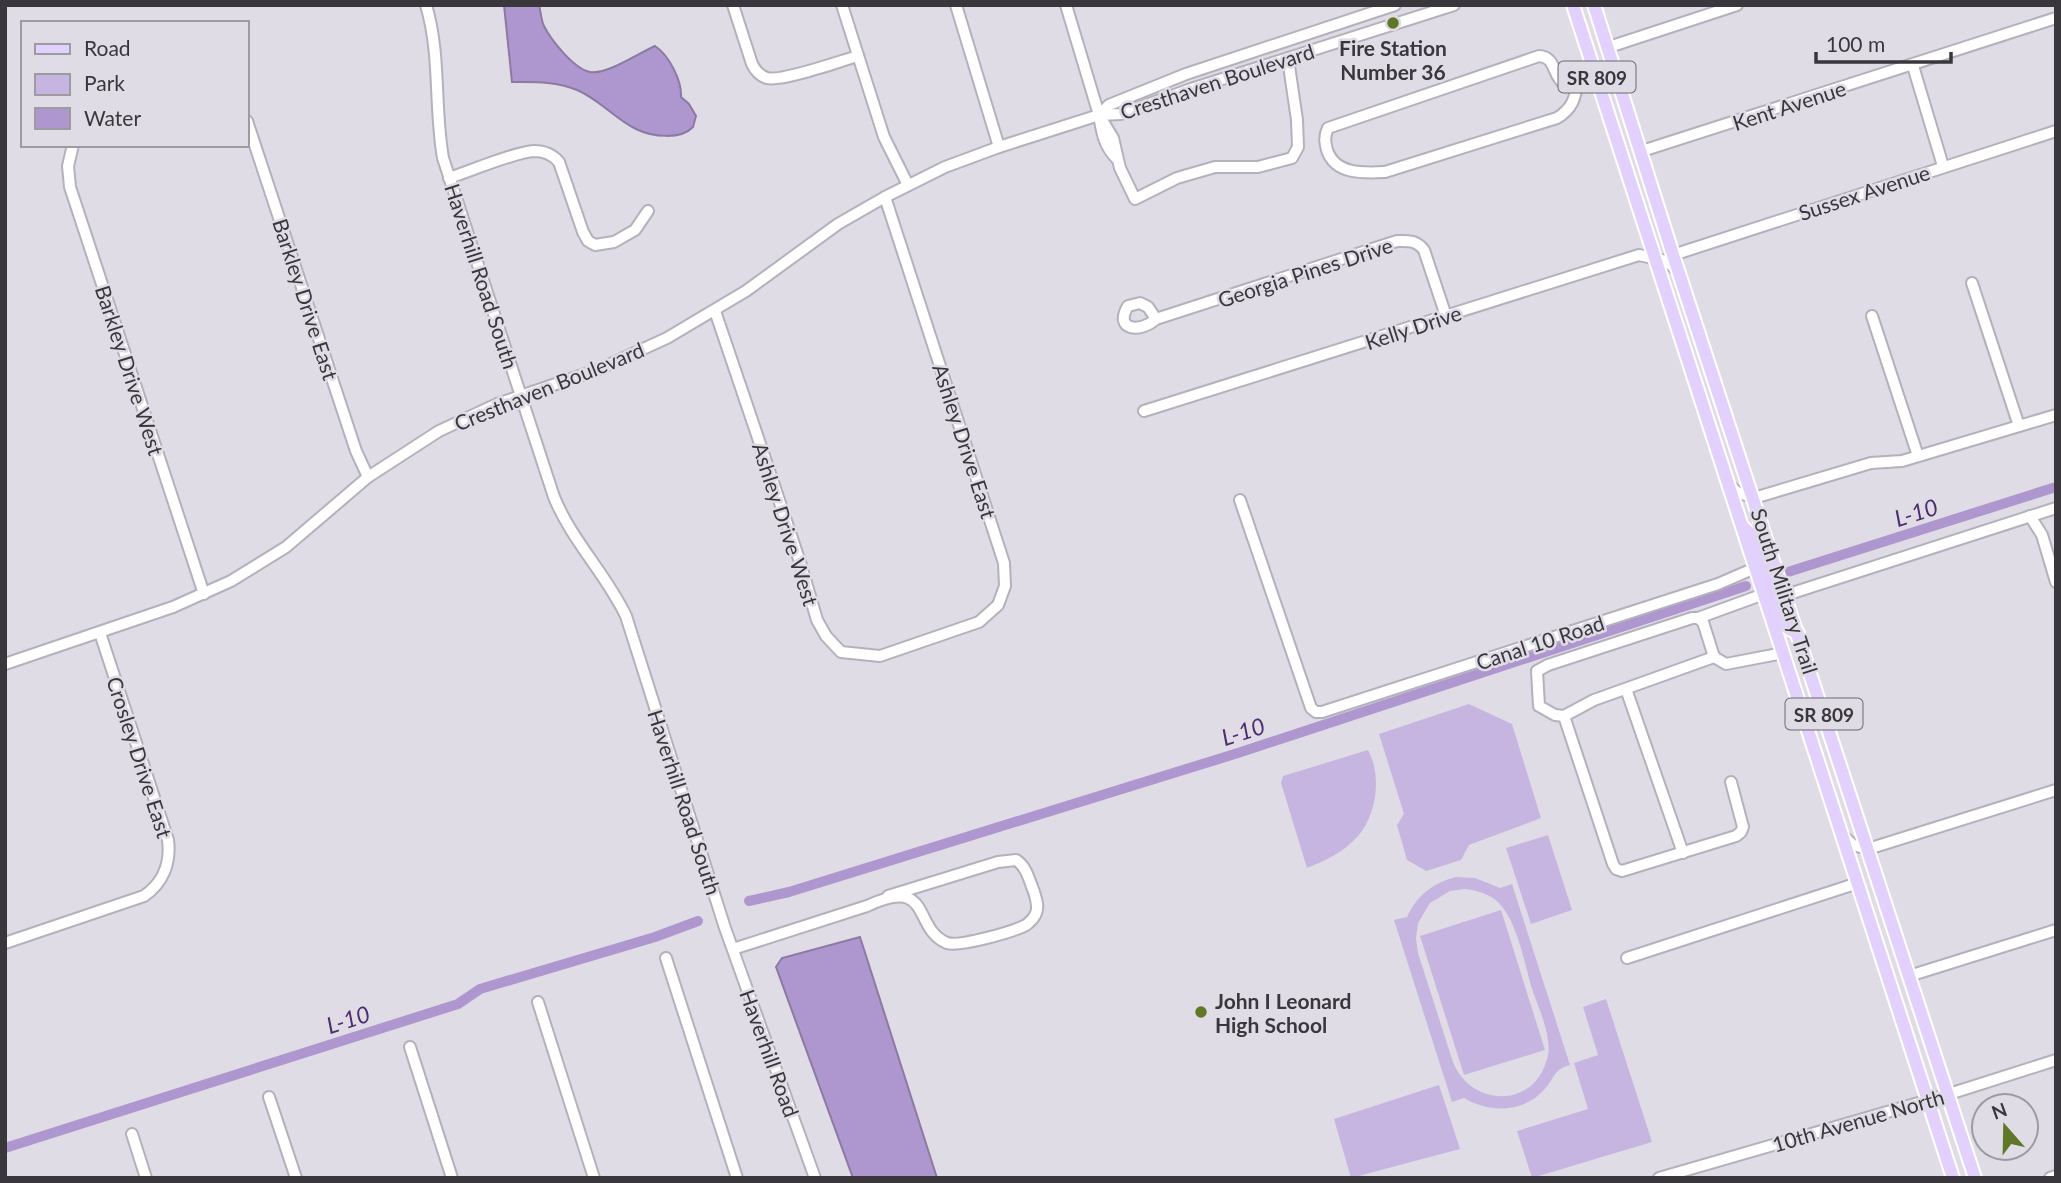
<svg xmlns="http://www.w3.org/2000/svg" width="2061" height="1183" font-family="Lato,sans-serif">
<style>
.green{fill:#c7b5e1;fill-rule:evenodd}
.water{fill:#ae97ce;stroke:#8b7aa2;stroke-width:2}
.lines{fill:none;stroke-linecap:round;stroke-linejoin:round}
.canal{stroke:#ae97ce;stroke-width:10}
.minor-casing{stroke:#b5b1bc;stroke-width:14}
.major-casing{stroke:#fff;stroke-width:16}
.minor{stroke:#fff;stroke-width:10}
.major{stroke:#e3d1fd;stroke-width:12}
.poi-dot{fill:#607728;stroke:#e0dce6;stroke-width:2.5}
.labels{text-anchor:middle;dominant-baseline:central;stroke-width:5;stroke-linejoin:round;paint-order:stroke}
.shield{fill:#e0dce6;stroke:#6b686f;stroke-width:2}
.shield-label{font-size:19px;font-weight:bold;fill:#39373c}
.poi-label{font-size:21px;font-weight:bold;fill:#39373c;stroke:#e0dce6}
.street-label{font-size:21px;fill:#39373c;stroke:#e0dce6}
.water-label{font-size:23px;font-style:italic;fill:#4d2d6f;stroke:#e0dce6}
</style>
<rect width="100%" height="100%" fill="#e0dce6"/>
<!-- green -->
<g class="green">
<path d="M1469,704l43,20 29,94 -72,27 -8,15 -35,11 -19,-11 -10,-35 7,-11 -25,-80z"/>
<path d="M1368,750c14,25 9,66 -11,87 -13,15 -32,24 -50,31l-26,-85 2,-7z"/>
<path d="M1548,835l24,75 -41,14 -25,-76z"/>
<path d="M1456,877l19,1 25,10 12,-4 58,181c-18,5 -15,14 -27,26 -21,22 -54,22 -79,7l-12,4 -58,-182 13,-3c10,-22 26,-34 49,-40zM1465,889c15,2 29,6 38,19 15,19 22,57 29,81 6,17 14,34 16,52 1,7 1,14 -2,21 -14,47 -76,44 -93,0l-35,-109 -2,-15 2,-15 12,-20 20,-12z"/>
<path d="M1501,910l44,140 -81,25 -44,-139z"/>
<path d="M1606,999l46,143 -120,36 -15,-47 71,-22 -14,-46 24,-8 -15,-48z"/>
<path d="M1439,1085l21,64 -109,29 -17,-59z"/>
</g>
<!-- water -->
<g class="water">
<path d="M504,5h35c2,7 2,15 5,21 7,14 30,43 46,46 17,3 49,-19 65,-26 14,9 27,35 26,51l8,7 7,12 -3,11c-12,13 -41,10 -57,2 -21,-10 -37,-30 -59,-39 -22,-9 -42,-8 -65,-8z"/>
<path d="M860,937l77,241h-84l-77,-211 6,-9z"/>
</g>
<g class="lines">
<!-- canal -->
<g class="canal">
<path d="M1788,572l268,-85"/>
<path d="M749,901l40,-9 449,-139 508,-167"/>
<path d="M5,1148l453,-144 22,-15 175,-52 43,-16"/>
</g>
<defs>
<g id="minor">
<path d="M426,5c15,50 8,102 17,153l111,339c18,44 52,77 72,119l99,312 90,250"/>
<path d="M733,5l19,59c3,6 8,12 15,14 15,4 73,-17 91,-22"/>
<path d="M842,5l42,132 24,48"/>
<path d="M956,5l43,142"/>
<path d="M1066,5l33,110c3,18 5,31 18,44"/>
<path d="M1609,47l128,-42"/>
<path d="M1913,66l30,100"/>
<path d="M1577,81c-1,17 -5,28 -20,37l-172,54c-21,1 -50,3 -58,-22 -2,-8 -3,-14 1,-22l211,-72c17,1 13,18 24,27l34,-7"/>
<path d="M1099,115l14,23 7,30 15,31 42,-21 38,-11h43l34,-9 6,-11 -1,-27 -9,-61"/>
<path d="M1099,115l10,-10 77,-31 209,-69"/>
<path d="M247,121l109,330 12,26"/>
<path d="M73,145l-5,21 2,21 134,407"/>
<path d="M1642,151l414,-133"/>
<path d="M449,178c21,-7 66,-26 85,-27 10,0 19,4 25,11l24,70 5,9 7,4 19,-3 21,-12 13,-19"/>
<path d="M1673,255l383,-124"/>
<path d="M1972,283l47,143"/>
<path d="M715,311l85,251 17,58 9,16 15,16 39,4 99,-34 19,-17 7,-19 -1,-23 -119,-366"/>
<path d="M1872,316l46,140"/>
<path d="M1156,319l-8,-12 -8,-4 -12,3c-15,25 13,27 28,13l241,-78c12,0 19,-1 27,9l22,66"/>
<path d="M1144,411l495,-156 27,6 13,11"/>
<path d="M1728,484l9,8 17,6 117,-35 31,-2 154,-46"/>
<path d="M1240,500l71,208 5,4h6l396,-128 37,-16"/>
<path d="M2030,516l12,19 14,47"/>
<path d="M1786,595l270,-87"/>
<path d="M1698,618l5,4 11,35"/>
<path d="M1714,657l12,7 57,-11"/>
<path d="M5,664l168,-57 58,-26 55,-34 82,-70 71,-46 58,-27 100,-34 70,-32 79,-47 92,-67 47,-27 60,-30 54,-20 100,-32 22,-1 70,-25 263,-84"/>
<path d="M1626,689l57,164"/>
<path d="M1564,716l30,-16 120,-43"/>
<path d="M1731,782l12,45 -2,5 -5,4 -114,35 -6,-2 -3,-5 -49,-148 -9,-1 -16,-9 -2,-35 11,-6 144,-47h6l66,-24"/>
<path d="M1842,835l11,10 15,4 188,-59"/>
<path d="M5,943l139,-47c19,-13 27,-33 24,-56l-68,-207"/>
<path d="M733,949l134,-43c66,-31 45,23 80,37 12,4 66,-11 79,-18 3,-2 9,-8 10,-12 3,-7 0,-14 -2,-21 -5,-12 -7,-25 -18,-32l-18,2 -110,34"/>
<path d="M666,958l71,220"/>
<path d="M1627,958l231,-75"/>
<path d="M1909,976l147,-46"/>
<path d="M538,1002l56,176"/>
<path d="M410,1047l42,131"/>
<path d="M269,1097l27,81"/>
<path d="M132,1134l14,44"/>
<path d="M1659,1178l287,-83 110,-35"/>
<path d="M2050,1178l6,-2"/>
</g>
<g id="major">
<path d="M1573,5l380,1173"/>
<path d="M1594,5l79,250 302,923"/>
<path d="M1742,526l13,13 27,83 7,7 9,4"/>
</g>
</defs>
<!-- minor casing -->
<use href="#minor" class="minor-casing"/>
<!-- major casing -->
<use href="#major" class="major-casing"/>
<!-- minor -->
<use href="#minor" class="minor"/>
<!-- major -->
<use href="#major" class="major"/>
</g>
<!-- markers -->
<g class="poi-dot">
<circle cx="1393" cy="23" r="7"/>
<circle cx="1201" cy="1012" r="7"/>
</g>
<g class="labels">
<!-- shield labels -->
<g class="shield">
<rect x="1558.5" y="61.5" width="77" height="31" rx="5"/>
<rect x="1785.5" y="698.5" width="77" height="31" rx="5"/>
</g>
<g class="shield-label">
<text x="1597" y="77">SR 809</text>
<text x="1824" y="714">SR 809</text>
</g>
<!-- poi labels -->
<g class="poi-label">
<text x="1393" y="47">Fire Station<tspan x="1393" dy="24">Number 36</tspan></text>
<text x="1215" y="1000" text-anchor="start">John I Leonard<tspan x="1215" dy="24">High School</tspan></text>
</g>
<!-- street labels -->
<g class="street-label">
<text transform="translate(1217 81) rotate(-18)">Cresthaven Boulevard</text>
<text transform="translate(1789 105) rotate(-18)">Kent Avenue</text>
<text transform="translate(1864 192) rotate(-18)">Sussex Avenue</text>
<text transform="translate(1305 272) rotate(-18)">Georgia Pines Drive</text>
<text transform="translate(482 276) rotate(72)">Haverhill Road South</text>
<text transform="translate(306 299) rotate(72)">Barkley Drive East</text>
<text transform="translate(1413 327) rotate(-18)">Kelly Drive</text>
<text transform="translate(130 370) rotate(72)">Barkley Drive West</text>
<text transform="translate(549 386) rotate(-22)">Cresthaven Boulevard</text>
<text transform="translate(965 441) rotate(72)">Ashley Drive East</text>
<text transform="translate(786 524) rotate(72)">Ashley Drive West</text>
<text transform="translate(1785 591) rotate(72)">South Military Trail</text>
<text transform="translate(1540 642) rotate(-18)">Canal 10 Road</text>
<text transform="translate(140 757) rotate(72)">Crosley Drive East</text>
<text transform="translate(685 802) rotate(72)">Haverhill Road South</text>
<text transform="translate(770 1053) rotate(70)">Haverhill Road</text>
<text transform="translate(1858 1120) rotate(-16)">10th Avenue North</text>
</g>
<!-- water labels -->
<g class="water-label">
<text transform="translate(1916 512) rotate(-18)">L-10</text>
<text transform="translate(1243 731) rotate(-18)">L-10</text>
<text transform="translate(348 1019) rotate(-18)">L-10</text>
</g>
</g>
<!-- border -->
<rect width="2061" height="1183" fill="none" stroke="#39373c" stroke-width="14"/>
<!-- legend -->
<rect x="21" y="21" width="228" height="126" fill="#e0dce6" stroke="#9d9aa2" stroke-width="2"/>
<rect x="35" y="44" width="35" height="10" fill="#e3d1fd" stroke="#9d9aa2" stroke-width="2"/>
<text x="84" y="56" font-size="21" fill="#39373c">Road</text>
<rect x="35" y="74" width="35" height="21" fill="#c7b5e1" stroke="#9d9aa2" stroke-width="2"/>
<text x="84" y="91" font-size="21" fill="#39373c">Park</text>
<rect x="35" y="108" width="35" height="21" fill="#ae97ce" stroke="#9d9aa2" stroke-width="2"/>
<text x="84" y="126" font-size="21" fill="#39373c">Water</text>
<!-- north arrow -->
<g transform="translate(2005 1127) rotate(340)"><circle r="33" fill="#e0dce6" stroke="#9d9aa2" stroke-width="2"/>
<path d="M0-5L12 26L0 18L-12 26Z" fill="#607728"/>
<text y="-10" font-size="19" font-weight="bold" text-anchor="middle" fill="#39373c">N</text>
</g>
<!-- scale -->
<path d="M1816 52v10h135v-10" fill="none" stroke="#39373c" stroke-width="3.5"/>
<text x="1826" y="52" font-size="21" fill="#39373c" stroke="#e0dce6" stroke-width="5" paint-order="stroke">100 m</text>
</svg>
